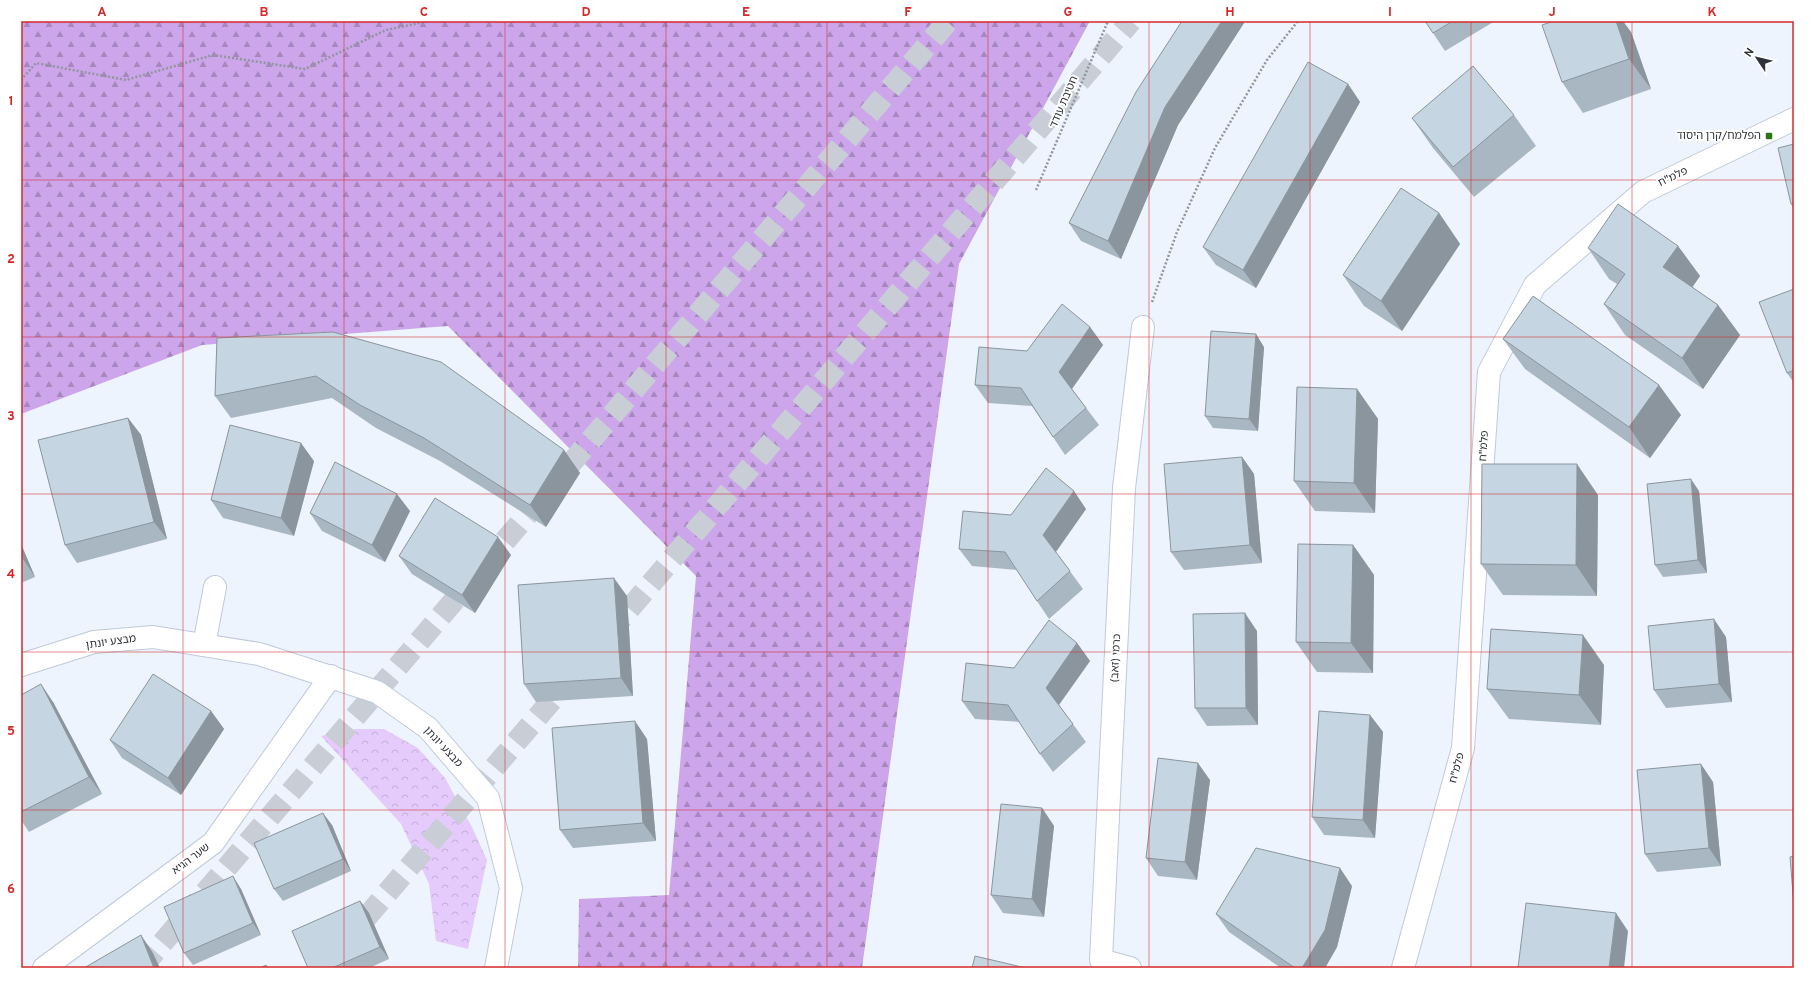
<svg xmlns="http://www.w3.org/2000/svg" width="1815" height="989" font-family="Overpass,'Noto Sans Hebrew',sans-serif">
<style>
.forest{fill:url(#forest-firs)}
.park{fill:url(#park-crowns)}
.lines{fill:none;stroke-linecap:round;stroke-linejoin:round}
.trunk-tunnel{stroke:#c8cdd6;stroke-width:22;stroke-dasharray:22 11;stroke-linecap:butt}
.minor-casing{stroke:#c0c9d9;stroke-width:24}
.tertiary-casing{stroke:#c0c9d9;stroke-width:24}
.path{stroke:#91959e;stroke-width:2.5;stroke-dasharray:2 2;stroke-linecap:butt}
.minor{stroke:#fff;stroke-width:22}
.tertiary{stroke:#fff;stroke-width:22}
.wall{fill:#a9b7c2}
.shaded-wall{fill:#8a959e}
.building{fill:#c5d5e1;stroke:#8a959e}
.grid{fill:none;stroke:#d62828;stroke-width:1;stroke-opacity:0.55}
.poi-dot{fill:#2b7519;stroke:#fff;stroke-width:1.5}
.labels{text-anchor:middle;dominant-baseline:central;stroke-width:4;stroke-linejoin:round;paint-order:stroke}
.street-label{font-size:11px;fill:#2e3137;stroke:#fff}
.poi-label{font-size:11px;fill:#2e3137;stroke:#fff;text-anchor:end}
.neatline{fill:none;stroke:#d62828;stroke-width:1.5}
.grid-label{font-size:13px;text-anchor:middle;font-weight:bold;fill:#d62828}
</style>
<defs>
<pattern id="forest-firs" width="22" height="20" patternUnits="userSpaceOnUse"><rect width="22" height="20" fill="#cca5ea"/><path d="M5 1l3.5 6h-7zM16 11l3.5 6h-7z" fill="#a687be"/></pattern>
<pattern id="park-crowns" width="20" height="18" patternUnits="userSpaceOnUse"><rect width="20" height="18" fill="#e5cafc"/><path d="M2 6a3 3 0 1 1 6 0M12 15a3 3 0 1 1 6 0" fill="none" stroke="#c5aed9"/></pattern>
</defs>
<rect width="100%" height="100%" fill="#eef4fe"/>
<!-- forest -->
<path class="forest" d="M21,21h1069l-131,243 -97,704h-284l1,-69 90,-4 27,-319 -248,-250 -246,19 -181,69z"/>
<!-- park -->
<path class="park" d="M356,729h28l34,19 27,30 27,49 15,33 -19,89 -32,-8 -7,-57 -28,-60 -80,-88z"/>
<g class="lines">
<!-- trunk-tunnel -->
<g class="trunk-tunnel">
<path d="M608,634l523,-613"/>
<path d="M141,968l807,-947"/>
<path d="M323,968l247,-289"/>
</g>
<defs>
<g id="minor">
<path d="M204,645l11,-58"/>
<path d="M44,968l169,-125 118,-167"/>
<path d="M1130,968l-29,-8 23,-472 19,-161"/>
<path d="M1403,968l60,-220 26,-376 46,-87 108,-93 151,-73"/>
</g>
<path id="tertiary" d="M21,665l73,-23 59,-5 106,17 118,38 51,36 60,70 23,90 -15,80"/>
</defs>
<!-- minor casing -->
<use href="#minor" class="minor-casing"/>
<!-- tertiary casing -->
<use href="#tertiary" class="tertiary-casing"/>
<!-- path -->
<g class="path">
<path d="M21,80l15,-17 90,17 87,-25 92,14 81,-39 43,-9"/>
<path d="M1036,190l72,-169"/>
<path d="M1152,302l25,-70 38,-84 52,-88 31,-39"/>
</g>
<!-- minor -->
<use href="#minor" class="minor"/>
<!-- tertiary -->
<use href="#tertiary" class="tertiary"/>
</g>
<!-- wall -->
<g class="wall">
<path d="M1182,21h60l2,2 -66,102 -57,134 -40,-18 -12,-18z"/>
<path d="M1425,21h70l-50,30z"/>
<path d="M1631,32l20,57 -68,24 -21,-31z"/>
<path d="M1348,84l12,18 -104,186 -40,-23 -13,-18z"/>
<path d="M1514,115l22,31 -62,51 -41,-49 -21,-30z"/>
<path d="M1794,144v65l-3,-5z"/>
<path d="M1439,213l21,31 -58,87 -38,-25 -21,-31z"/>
<path d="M1678,246l22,30 -8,11 26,18 22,30 -37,54 -78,-54 -21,-31 13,-20 -8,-5 -21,-31z"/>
<path d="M1794,289v94l-7,-10z"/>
<path d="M1090,327l13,18 -31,44 27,36 -34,30 -12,-18 -21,-31 -44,-3 -13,-18 52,-34z"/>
<path d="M217,338l347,112 16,23 -34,54 -106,-66 -64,-33 -44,-30 -101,20 -16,-22z"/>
<path d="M1503,339l178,76 -31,43 -125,-89z"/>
<path d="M1264,347l-6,84 -45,-3 -8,-12z"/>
<path d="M1357,389l21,30 -3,94 -60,-2 -21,-30z"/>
<path d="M128,418l13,17 26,104 -90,24 -12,-18z"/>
<path d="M1242,457l12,17 8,89 -78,7 -13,-18z"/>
<path d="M314,461l-20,75 -71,-18 -12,-18z"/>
<path d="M1699,491l8,82 -44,4 -8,-12z"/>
<path d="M1598,495l-1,101 -94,-1 -22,-31z"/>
<path d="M1086,509l-30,43 27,37 -34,30 -12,-18 -20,-31 -45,-4 -13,-17 52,-34z"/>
<path d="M410,511l-25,51 -63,-31 -12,-18z"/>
<path d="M21,544l14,33 -14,6z"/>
<path d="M1353,545l21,30 -1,98 -56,-1 -21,-30z"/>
<path d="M511,555l-36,58 -63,-39 -13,-18z"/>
<path d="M627,596l6,100 -97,6 -12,-18z"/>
<path d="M1257,631l1,94 -51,1 -12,-18z"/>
<path d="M1726,637l6,65 -66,6 -12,-18z"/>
<path d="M1077,643l13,18 -31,44 27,37 -33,30 -13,-18 -20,-32 -45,-3 -13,-18 52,-33z"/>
<path d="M1604,665l-3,60 -92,-6 -22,-30z"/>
<path d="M21,695l32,7 49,92 -73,38 -8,-12z"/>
<path d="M211,711l13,18 -43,66 -59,-37 -12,-18z"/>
<path d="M1370,715l13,17 -8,106 -51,-3 -12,-18z"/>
<path d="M647,739l9,102 -83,7 -13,-18z"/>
<path d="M1210,780l-13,100 -39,-4 -12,-18z"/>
<path d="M1713,782l8,84 -64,6 -12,-18z"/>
<path d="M1042,808l12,18 -10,91 -41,-4 -12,-18z"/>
<path d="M332,825l19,46 -68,30 -9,-12z"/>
<path d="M1352,886l-15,61 -12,21h-44l-52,-36 -13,-18z"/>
<path d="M241,889l20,46 -68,30 -9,-12z"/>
<path d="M360,901l9,12 20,46 -20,9h-61z"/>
</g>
<!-- shaded-wall -->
<g class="shaded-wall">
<path d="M1222,21h20l2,2 -66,102 -57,134 -13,-18 57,-134z"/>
<path d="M1616,21h7l8,11 20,57 -22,-30z"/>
<path d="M1348,84l12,18 -104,186 -13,-18z"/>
<path d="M1439,213l21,31 -58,87 -21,-30z"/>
<path d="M1678,246l22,30 -15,22 -22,-31z"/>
<path d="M1718,305l22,30 -37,54 -21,-31z"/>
<path d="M1090,327l13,18 -32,45 -12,-18z"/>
<path d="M1256,334l8,13 -6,84 -9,-12z"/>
<path d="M1659,385l22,30 -31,43 -21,-31z"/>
<path d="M1357,389l21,30 -3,94 -21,-30z"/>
<path d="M128,418l13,17 26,104 -13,-17z"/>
<path d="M301,443l13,18 -20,75 -13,-18z"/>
<path d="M564,450l16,23 -34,54 -16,-22z"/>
<path d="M1242,457l12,17 8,89 -12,-18z"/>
<path d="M1577,464l21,31 -1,101 -21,-31z"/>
<path d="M1691,479l8,12 8,82 -9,-13z"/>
<path d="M1074,491l12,18 -31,44 -12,-18z"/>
<path d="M397,494l13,17 -25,51 -13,-17z"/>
<path d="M498,537l13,18 -36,58 -13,-18z"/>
<path d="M21,544l14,33 -12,-18 -2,-5z"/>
<path d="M1353,545l21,30 -1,98 -22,-30z"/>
<path d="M614,578l13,18 6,100 -12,-18z"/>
<path d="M1245,613l12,18 1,94 -12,-17z"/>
<path d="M1714,619l12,18 6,65 -13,-18z"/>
<path d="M1583,635l21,30 -3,60 -22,-30z"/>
<path d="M1077,643l13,18 -32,45 -12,-18z"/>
<path d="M41,684l12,18 49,92 -13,-17z"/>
<path d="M211,711l13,18 -43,66 -13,-17z"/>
<path d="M1370,715l13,17 -8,106 -12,-18z"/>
<path d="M635,721l12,18 9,102 -13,-18z"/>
<path d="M1198,763l12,17 -13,100 -12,-18z"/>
<path d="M1701,764l12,18 8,84 -12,-18z"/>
<path d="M1042,808l12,18 -10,91 -12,-18z"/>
<path d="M323,813l9,12 19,46 -8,-12z"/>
<path d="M1340,868l12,18 -15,61 -12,21h-23z"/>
<path d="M233,876l8,13 20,46 -8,-12z"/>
<path d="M360,901l9,12 20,46 -9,-12z"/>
<path d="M1616,913l12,18 -4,37h-15z"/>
<path d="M141,935l12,18 7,15h-6z"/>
</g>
<!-- building -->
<g class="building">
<path d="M1182,21h40l-57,86 -57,134 -39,-18 67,-131z"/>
<path d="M1425,21h28l-20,12z"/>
<path d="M1554,21h62l13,38 -67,23 -20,-57z"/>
<path d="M1308,62l40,22 -105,186 -40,-23z"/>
<path d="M1473,66l41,49 -61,52 -41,-49z"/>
<path d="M1794,144v60h-3l-13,-56z"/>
<path d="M1401,188l38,25 -58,88 -38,-26z"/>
<path d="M1618,204l60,42 -15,21 55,38 -36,53 -78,-54 21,-30 -37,-26z"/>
<path d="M1794,289v81l-7,3 -28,-71z"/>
<path d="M1533,296l126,89 -30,42 -126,-88z"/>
<path d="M1062,304l28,23 -31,45 27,36 -33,29 -32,-49 -46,-3 4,-38 48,4z"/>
<path d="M1211,331l45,3 -7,85 -44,-3z"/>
<path d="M333,332l108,30 123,88 -34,55 -106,-67 -64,-33 -44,-29 -101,20 2,-58z"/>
<path d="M1297,387l60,2 -3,94 -60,-2z"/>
<path d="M128,418l26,104 -89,23 -27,-105z"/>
<path d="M230,425l71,18 -20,75 -70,-18z"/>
<path d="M1242,457l8,88 -79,7 -7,-88z"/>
<path d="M335,462l62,32 -25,51 -62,-32z"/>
<path d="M1482,464h95l-1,101 -95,-1z"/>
<path d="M1046,468l28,23 -31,44 27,36 -33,30 -32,-49 -46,-3 4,-38 48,4z"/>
<path d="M1691,479l7,81 -43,5 -8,-81z"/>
<path d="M435,498l63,39 -36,58 -63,-39z"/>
<path d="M1298,544l55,1 -2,98 -55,-1z"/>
<path d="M21,554l2,5 -2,1z"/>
<path d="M614,578l7,100 -97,6 -6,-99z"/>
<path d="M1245,613l1,95h-51l-2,-94z"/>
<path d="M1714,619l5,65 -65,6 -6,-64z"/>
<path d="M1049,620l28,23 -31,45 27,36 -33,30 -32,-49 -46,-4 4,-38 48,5z"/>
<path d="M1491,629l92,6 -4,60 -92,-6z"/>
<path d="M153,674l58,37 -43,67 -58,-38z"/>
<path d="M41,684l48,93 -68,35v-117z"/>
<path d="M1319,711l51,4 -7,105 -51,-3z"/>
<path d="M635,721l8,102 -83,7 -8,-102z"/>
<path d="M1158,758l40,5 -13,99 -39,-4z"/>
<path d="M1701,764l8,84 -64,6 -8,-84z"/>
<path d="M1001,804l41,4 -10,91 -41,-4z"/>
<path d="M323,813l20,46 -69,30 -20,-46z"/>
<path d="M1256,848l84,20 -15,62 -23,38h-7l-79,-54z"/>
<path d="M1794,856v50l-4,-49z"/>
<path d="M233,876l20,47 -69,30 -20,-46z"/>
<path d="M360,901l20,46 -48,21h-24l-16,-37z"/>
<path d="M1526,903l90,10 -7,55h-91z"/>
<path d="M141,935l13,33h-70z"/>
<path d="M975,956l51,12h-54z"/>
<path d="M266,965l2,3h-8z"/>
</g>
<!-- grid -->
<path class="grid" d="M183,21v947M344,21v947M505,21v947M666,21v947M827,21v947M988,21v947M1149,21v947M1310,21v947M1471,21v947M1632,21v947M21,180h1773M21,337h1773M21,494h1773M21,652h1773M21,810h1773"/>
<!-- markers -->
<rect class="poi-dot" x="1765" y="132" width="8" height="8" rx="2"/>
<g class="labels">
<!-- street labels -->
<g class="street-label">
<text transform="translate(1064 102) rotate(-67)">חטיבת עודד</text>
<text transform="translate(1673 177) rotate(-26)">פלמ"ח</text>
<text transform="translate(1484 446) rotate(-86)">פלמ"ח</text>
<text transform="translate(111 642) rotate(-8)">מבצע יונתן</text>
<text transform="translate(1116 658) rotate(-87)">כרמי (זאב)</text>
<text transform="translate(443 747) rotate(47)">מבצע יונתן</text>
<text transform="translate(1457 768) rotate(-75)">פלמ"ח</text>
<text transform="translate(191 859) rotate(-37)">שער הגיא</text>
</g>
<!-- poi labels -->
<g class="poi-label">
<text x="1761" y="136">הפלמח/קרן היסוד</text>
</g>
</g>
<!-- border -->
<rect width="1815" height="989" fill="none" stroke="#ffffff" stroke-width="44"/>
<!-- north arrow -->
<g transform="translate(1757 58) rotate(305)" stroke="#ffffff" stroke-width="3" paint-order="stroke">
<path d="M0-3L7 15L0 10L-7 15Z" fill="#2e3137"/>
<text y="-6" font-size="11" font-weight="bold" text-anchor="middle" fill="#2e3137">N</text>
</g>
<rect x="22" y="22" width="1771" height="945" class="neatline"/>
<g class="grid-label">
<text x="102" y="16">A</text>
<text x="264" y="16">B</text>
<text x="424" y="16">C</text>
<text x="586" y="16">D</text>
<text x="746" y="16">E</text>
<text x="908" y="16">F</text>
<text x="1068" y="16">G</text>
<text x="1230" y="16">H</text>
<text x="1390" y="16">I</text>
<text x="1552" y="16">J</text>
<text x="1712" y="16">K</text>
<text x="11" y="105">1</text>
<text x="11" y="263">2</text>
<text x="11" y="420">3</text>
<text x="11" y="578">4</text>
<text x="11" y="735">5</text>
<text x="11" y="893">6</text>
</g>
</svg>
